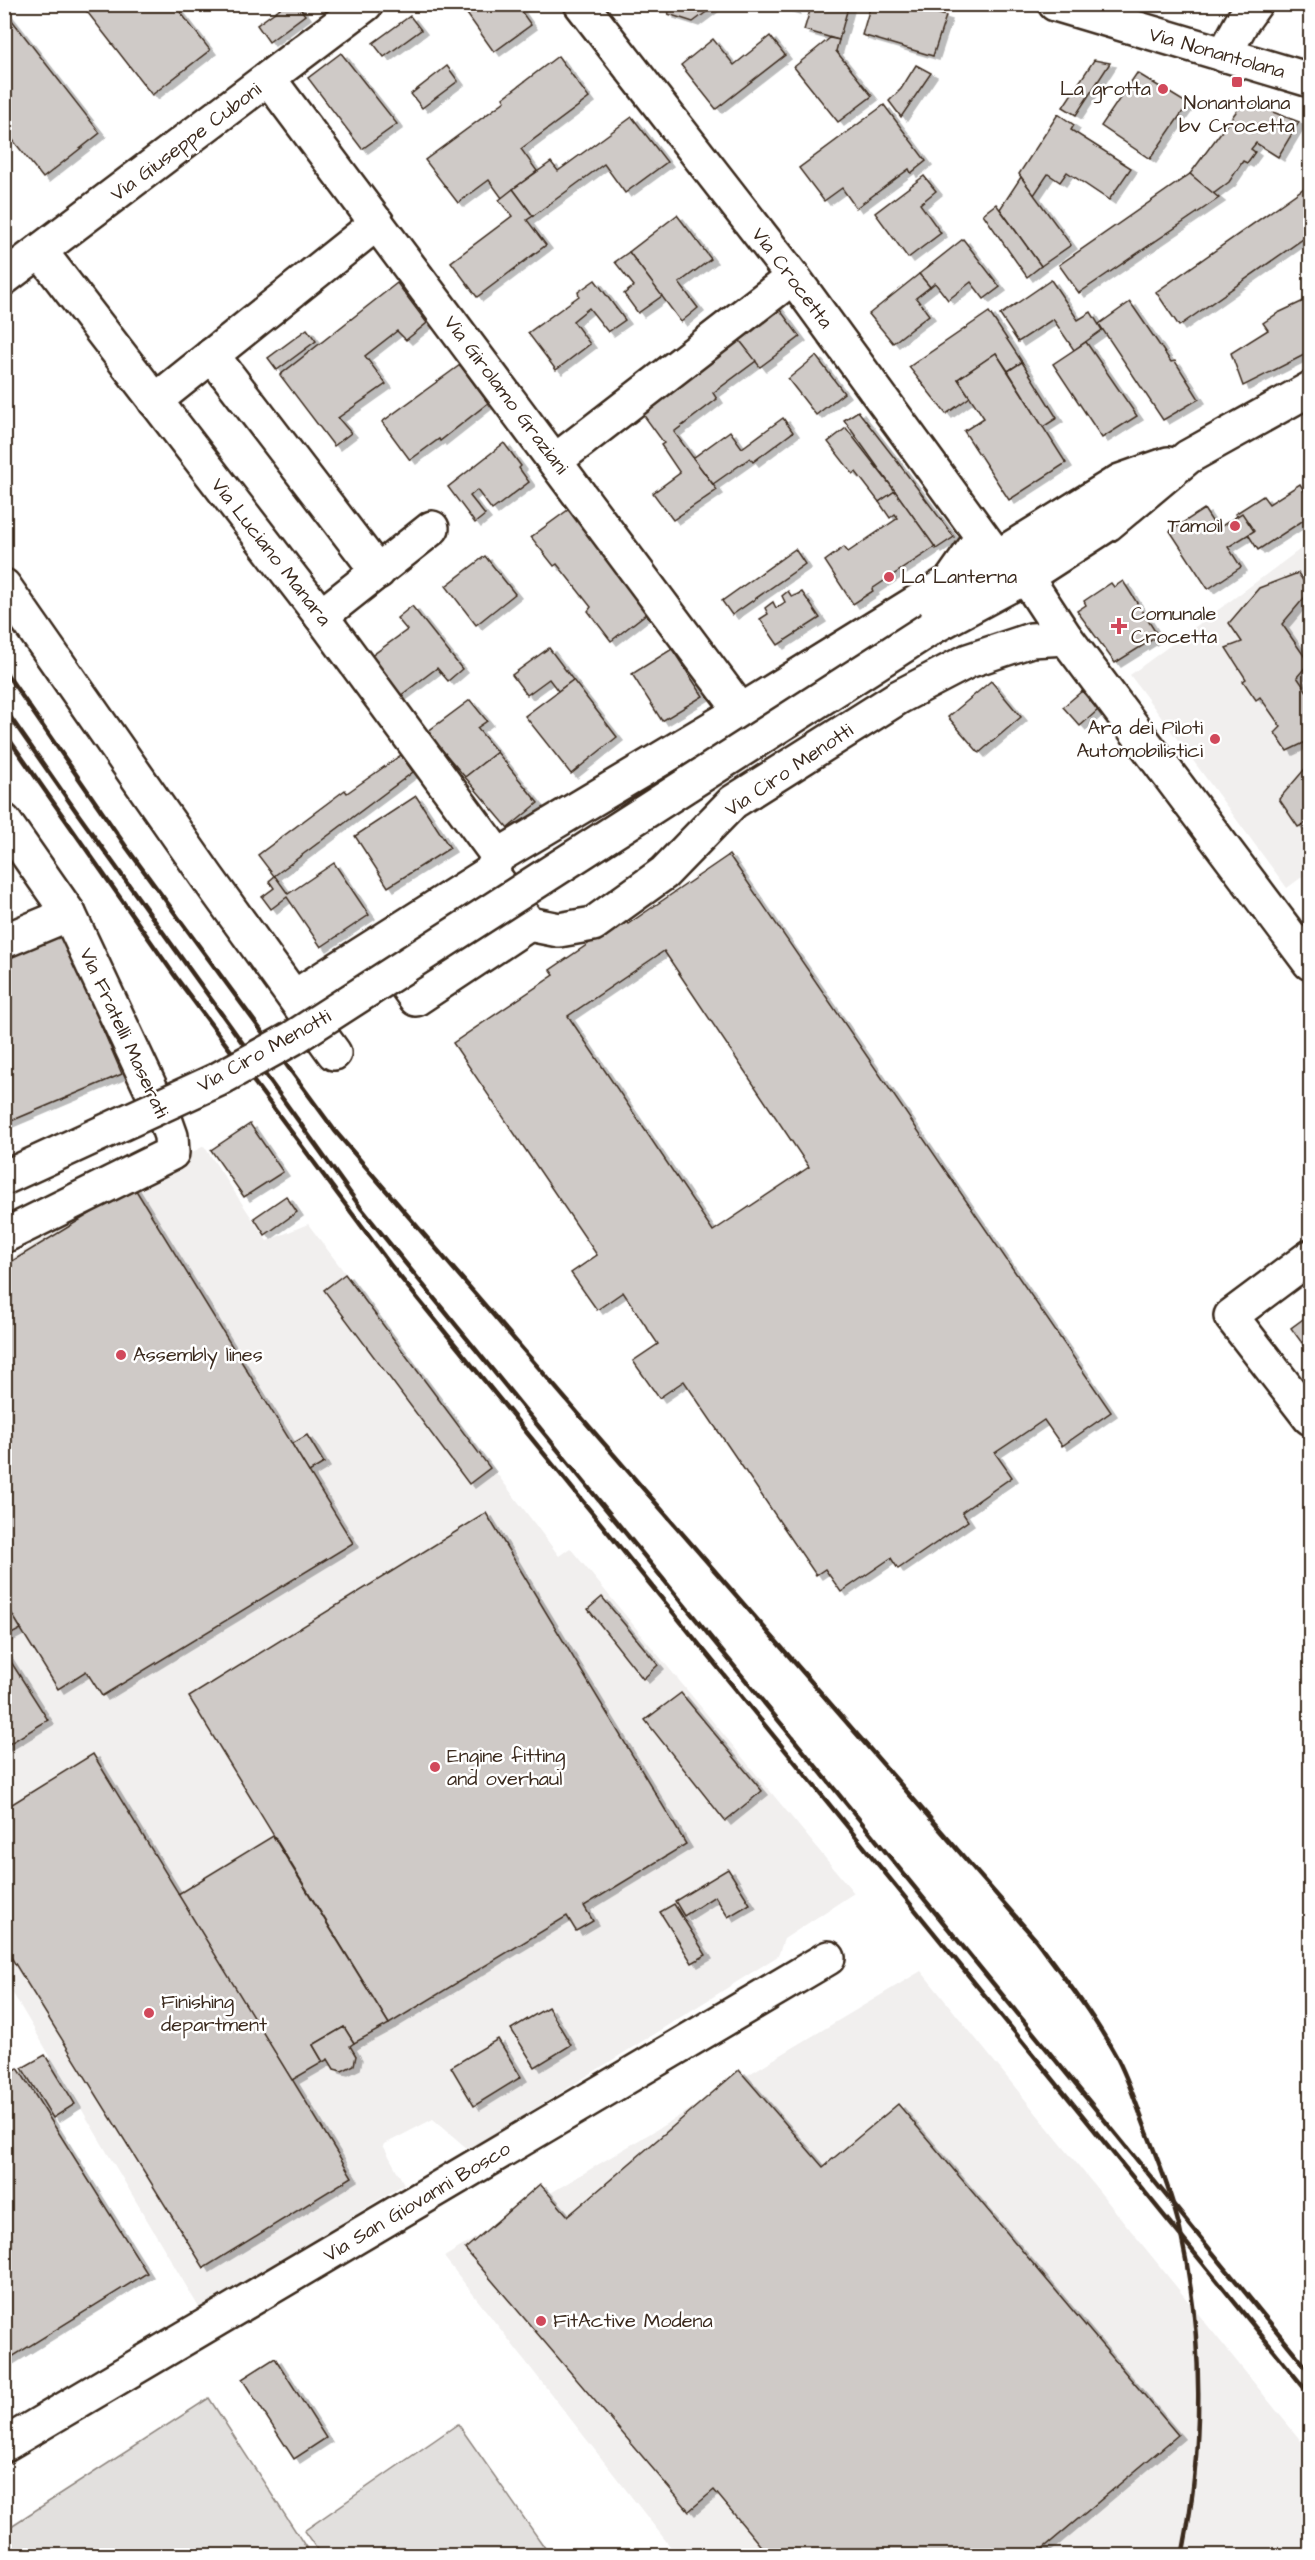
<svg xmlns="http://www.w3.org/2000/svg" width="1315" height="2560" font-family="'Architects Daughter',sans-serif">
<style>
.built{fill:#f1efee}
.green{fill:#e2e0de;stroke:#8e857e;stroke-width:1.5}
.building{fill:#cfcac7;stroke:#3b2a1e;stroke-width:1.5;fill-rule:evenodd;filter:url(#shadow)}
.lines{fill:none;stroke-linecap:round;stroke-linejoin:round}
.minor-casing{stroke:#3b2a1e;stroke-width:38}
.major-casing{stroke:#3b2a1e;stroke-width:38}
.minor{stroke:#fff;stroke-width:33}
.major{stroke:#fff;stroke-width:33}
.rail{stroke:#3b2a1e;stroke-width:4.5}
.major-bridge-casing{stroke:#3b2a1e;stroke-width:38;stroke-linecap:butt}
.major-bridge{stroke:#fff;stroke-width:33}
.poi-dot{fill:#d1495b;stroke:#fff;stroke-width:2}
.labels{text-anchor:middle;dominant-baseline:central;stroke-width:5;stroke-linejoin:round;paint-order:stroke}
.street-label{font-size:20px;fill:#3b2a1e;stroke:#fff}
.poi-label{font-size:20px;fill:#3b2a1e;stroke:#fff;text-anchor:start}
</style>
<defs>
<filter id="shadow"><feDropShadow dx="6" dy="4" stdDeviation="0" flood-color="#0004"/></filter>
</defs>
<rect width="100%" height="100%" fill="#fff"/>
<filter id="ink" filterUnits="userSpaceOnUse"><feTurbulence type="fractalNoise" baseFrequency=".0167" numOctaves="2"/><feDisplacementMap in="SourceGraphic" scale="12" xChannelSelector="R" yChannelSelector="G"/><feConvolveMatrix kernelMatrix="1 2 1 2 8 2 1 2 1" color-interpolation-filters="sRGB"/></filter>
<g filter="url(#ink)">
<!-- built -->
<g class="built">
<path d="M1310,542v329l-23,17 -157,-213z"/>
<path d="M204,1146l63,95 41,-17 251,332 11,-8 284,345 -70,46 -6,17 -309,194 -36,-31 -50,26 21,39 -203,127 -196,-331v-718l121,-75z"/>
<path d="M921,1971l389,481v103h-633l-233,-298z"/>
</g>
<!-- green -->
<g class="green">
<path d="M209,2398l102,157h-304l-2,-3v-22z"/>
<path d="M458,2424l92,131h-229l-17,-24z"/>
</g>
<!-- building -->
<g class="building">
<path d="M81,4h93l36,46 -58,45z"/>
<path d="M286,4h11l8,11 -36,27 -12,-17z"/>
<path d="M460,4h56l15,21 -37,27z"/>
<path d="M672,4h45l-24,18 -25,-8z"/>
<path d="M775,4h21l-2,6z"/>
<path d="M812,4h37l-10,36 -35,-10z"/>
<path d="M871,4h36l39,12 -13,40 -71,-21z"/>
<path d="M4,10l96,123 -57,45 -39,-49z"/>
<path d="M410,16l11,14 -37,27 -11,-14z"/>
<path d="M770,36l15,19 -69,54 -35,-44 32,-26 21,26z"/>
<path d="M830,38l9,2 -3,11 36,45 -34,26 -44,-55z"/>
<path d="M341,53l56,71 -35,25 -54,-71z"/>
<path d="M558,56l31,42 -68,51 16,22 -35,27 -13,-18 -31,23 -33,-43 80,-59 -2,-3z"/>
<path d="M1094,60l16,3 -34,52 -13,-8z"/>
<path d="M916,65l15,8 -30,44 -12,-16 12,-12z"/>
<path d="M447,66l11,15 -36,27 -11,-14z"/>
<path d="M1137,73l51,31 -38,55 -49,-33z"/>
<path d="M1244,101l55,21 -21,35 -22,-14 -5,6 4,3 -8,11 -4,-2 -14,21 -16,12 -23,-20z"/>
<path d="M884,105l42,56 -15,12 -2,-4 -53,39 -14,-20 -18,13 -25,-33z"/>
<path d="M1058,114l16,11 -3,5 60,38 -22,32 -42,-28 -7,10 -12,-8 -14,21 -13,-18 -2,-3z"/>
<path d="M632,117l35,45 -42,31 -21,-29 -71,52 -20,-27 38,-27 7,9z"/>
<path d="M1190,174l29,24 -140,95 -20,-28z"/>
<path d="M924,176l12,15 -16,13 21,29 -33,25 -33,-45z"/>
<path d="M1021,177l50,68 -30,21 -41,-57z"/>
<path d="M1310,184v50l-131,92 -23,-34z"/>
<path d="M513,189l20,27 -6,4 19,25 -69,52 -26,-35 61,-46 -13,-16z"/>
<path d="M996,204l45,62 -14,11 -44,-63z"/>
<path d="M677,215l34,44 -32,24 19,25 -17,14 -52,-70z"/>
<path d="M963,239l37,48 -16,12 -13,-17 -23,18 -13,-17 -5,4 -11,-13z"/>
<path d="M629,252l33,44 -24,17 -14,-19 10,-8 -19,-24z"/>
<path d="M919,274l11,13 -14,11 13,17 -36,28 -24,-29z"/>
<path d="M595,280l30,40 -17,12 -19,-24 -16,13 17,23 -34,26 -28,-37 51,-37 -1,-4z"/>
<path d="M1051,280l27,40 13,-8 11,18 -28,20 -21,-31 -35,23 -18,-27z"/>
<path d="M397,283l30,40 -21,17 -9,-9 -32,25 21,28 -48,34 13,15 -17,13 -54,-71z"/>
<path d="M1310,298v54l-67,34 -12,-33 37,-23 -5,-7 15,-10z"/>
<path d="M774,302l26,35 -40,30 -27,-35z"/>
<path d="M1130,302l41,60 4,-1 24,38 -36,21 -64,-96z"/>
<path d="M989,312l33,50 -14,9 -12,-18 -38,26 12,18 -24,17 -37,-47z"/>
<path d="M307,329l9,12 -39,29 -9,-12z"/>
<path d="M733,332l23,29 -43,32 4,6 -43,33 43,58 -44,30 -20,-27 27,-20 -19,-28 3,-2 -27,-37z"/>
<path d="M1086,342l51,74 -35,22 -49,-74z"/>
<path d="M996,353l70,110 -57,37 -45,-69 20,-13 -26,-39z"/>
<path d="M816,356l28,37 -28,22 -28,-36z"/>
<path d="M1022,362l35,56 -14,9 -35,-56z"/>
<path d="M460,365l28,38 -48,38 -1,-2 -29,21 -28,-38z"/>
<path d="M858,411l38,49 58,77 -18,12 -1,-2 -91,-127z"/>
<path d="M783,418l10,14 -40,30 -3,-4 -37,26 -20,-26 37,-27 12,17z"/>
<path d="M846,428l49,63 -16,11 -23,-30 -3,2 -25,-32z"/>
<path d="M504,443l17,23 -2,2 10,14 -37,28 -15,-20 -7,6 15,19 -10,8 -27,-36z"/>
<path d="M1300,484l10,16v16l-52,34 -23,-36 28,-18 6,8z"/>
<path d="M895,491l40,56 -63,42 1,2 -20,13 -28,-43 19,-14 4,5 50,-34 -3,-4 -5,4 -11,-16z"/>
<path d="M572,507l80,102 -41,32 -23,-30 3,-4 -34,-43 -3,2 -23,-29z"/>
<path d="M1204,509l13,20 25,-16 12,18 -26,16 13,20 -33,22 -38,-58z"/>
<path d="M795,549l10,15 -73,51 -10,-14z"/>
<path d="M485,556l30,38 -39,31 -30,-39z"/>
<path d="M1298,573l12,18 -28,33 27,39 -12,14 13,19v44l-23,11 -12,-18 6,-6 -21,-30 -4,3 -13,-19 3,-2 -20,-31 16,-6 -13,-19 30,-35z"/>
<path d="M1123,581l35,55 -43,27 -38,-52 9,-6 -2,-4 27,-18 3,4z"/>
<path d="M788,591l4,6 10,-5 18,26 -42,27 -18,-26 8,-5 -3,-6 8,-6 3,6 9,-6 -3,-6z"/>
<path d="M412,606l50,63 -14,12 -11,-13 -37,28 -30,-39 37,-27 -10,-12z"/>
<path d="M549,648l24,32 -15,11 -9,-12 -22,16 -15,-20z"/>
<path d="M672,649l31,47 -41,25 -30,-47z"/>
<path d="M573,680l44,57 -46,37 -46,-58z"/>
<path d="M991,681l30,36 -42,36 -31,-36z"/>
<path d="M1082,691l16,19 -18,16 -17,-19z"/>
<path d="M470,700l17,21 -10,7 20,24 -32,25 -38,-45z"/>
<path d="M497,752l41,51 -30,25 -43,-51z"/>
<path d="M401,755l12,17 -139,104 -16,-21 87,-65 2,3z"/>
<path d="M1310,763v58l-12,6 -19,-28z"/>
<path d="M416,796l34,52 -62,39 -33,-51z"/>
<path d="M729,855l382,557 -49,34 -18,-26 -49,33 17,24 -50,35 6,9 -70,48 -7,-11 -50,34 -16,-23 -9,6 -132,-194 -25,17 -26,-37 25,-17 -35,-52 -26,18 -26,-37 26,-18 -144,-212 101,-68 -4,-5 75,-51 3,5zM664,951l145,216 -96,64 -145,-215z"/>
<path d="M334,863l35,52 -48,32 -34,-50 -16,12 -9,-12 12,-9 -5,-7 6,-5 13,18z"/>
<path d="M60,930l62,144 -118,50v-170z"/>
<path d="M250,1124l33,48 -39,25 -33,-47z"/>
<path d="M134,1187l219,356 -251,153 -16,-25 -28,18 -54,-87v-336z"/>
<path d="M286,1196l11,16 -32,23 -11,-17z"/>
<path d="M345,1274l145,194 -21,16 -145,-194z"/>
<path d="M1310,1314v40l-19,-26z"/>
<path d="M307,1435l17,28 -15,9 -17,-28z"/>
<path d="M486,1513l200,331 -102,62 9,15 -17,10 -9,-15 -178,108 -200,-327z"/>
<path d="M602,1597l56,68 -15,14 -55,-70z"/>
<path d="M9,1609l12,20 -17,9v-26z"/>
<path d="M4,1651l44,69 -44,27z"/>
<path d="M681,1693l81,98 -37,30 -80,-101z"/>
<path d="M93,1754l259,423 -148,91 -200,-322v-137z"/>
<path d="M273,1836l116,188 -35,19 -10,-16 -31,18 10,17 -31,18 -114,-186z"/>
<path d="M728,1869l22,35 -22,13 -13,-21 -31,20 -9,-15z"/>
<path d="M674,1904l32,51 -14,8 -32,-51z"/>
<path d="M548,2007l23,38 -36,22 -24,-38z"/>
<path d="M344,2027l10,16 -4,3 6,10 -2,9 -12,6 -8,-2 -6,-10 -5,3 -10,-17z"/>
<path d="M498,2039l23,38 -47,29 -23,-39z"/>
<path d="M45,2055l30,49 -22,14 -31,-50z"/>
<path d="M18,2068l129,205 -143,89v-286z"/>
<path d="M739,2070l84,97 75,-63 280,331 -144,121h-265l-55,-66 -25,21 -224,-262 75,-65 28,32z"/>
<path d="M275,2358l51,80 -32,21 -52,-80z"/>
</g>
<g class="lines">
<defs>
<g id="minor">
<path d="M581,4l212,273 204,280"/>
<path d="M1055,4l255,76"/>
<path d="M1224,55l18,-33 13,-18"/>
<path d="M269,79l472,632"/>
<path d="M40,251l281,365 177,240"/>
<path d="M4,278l362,-274"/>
<path d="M212,355l166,217"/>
<path d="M155,401l222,-178"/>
<path d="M555,461l238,-184"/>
<path d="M1026,577l40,61 244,325"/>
<path d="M4,586l203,291 127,176"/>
<path d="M321,616l111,-88"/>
<path d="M4,821l65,93 96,205 6,17 1,17 -168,83"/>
<path d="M491,872l38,52 30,6 34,-6 71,-51 69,-71 166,-105 69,-36 63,-21 35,-2"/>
<path d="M491,872l7,-16 243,-145 210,-130 31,-44"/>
<path d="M4,941l65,-27"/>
<path d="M380,949l36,50 113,-75"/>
<path d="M294,997l197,-125"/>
<path d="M1310,1257l-79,59 79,102"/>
<path d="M4,2445l824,-487"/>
</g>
<g id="major">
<path d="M947,611l50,-54 123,-76 48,-17"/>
<path d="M931,628l95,-51 82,-53 80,-67 122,-68"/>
</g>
</defs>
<!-- minor casing -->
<use href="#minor" class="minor-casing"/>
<!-- major casing -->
<use href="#major" class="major-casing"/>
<!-- minor -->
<use href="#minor" class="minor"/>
<!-- major -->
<use href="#major" class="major"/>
<!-- rail -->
<g class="rail">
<path d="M4,670l123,178 208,283 259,301 442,508c28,37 57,74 80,116 12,22 20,48 29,71 13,34 27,68 35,103 24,106 24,220 2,326"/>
<path d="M4,708l74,106 283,394 41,51 908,1113"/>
<path d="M4,732l171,244 217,291 918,1128"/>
</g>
<defs>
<path id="major-bridge" d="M4,1178l213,-98 76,-42 638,-410"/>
</defs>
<!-- major-bridge casing -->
<use href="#major-bridge" class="major-bridge-casing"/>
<!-- major-bridge -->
<use href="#major-bridge" class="major-bridge"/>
</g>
</g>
<!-- markers -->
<g class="poi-dot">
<rect x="1231" y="76" width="12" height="12" rx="3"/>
<circle cx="1163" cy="89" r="6"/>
<circle cx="1235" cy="526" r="6"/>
<circle cx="889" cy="577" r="6"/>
<path d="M1116 617h6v6h6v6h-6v6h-6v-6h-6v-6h6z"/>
<circle cx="1215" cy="739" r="6"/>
<circle cx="121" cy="1355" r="6"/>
<circle cx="435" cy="1767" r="6"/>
<circle cx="149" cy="2013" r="6"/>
<circle cx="541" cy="2321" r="6"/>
</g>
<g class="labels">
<!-- street labels -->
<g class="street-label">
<text transform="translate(1217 53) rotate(16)">Via Nonantolana</text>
<text transform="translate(186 142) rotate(-37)">Via Giuseppe Cuboni</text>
<text transform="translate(792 278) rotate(53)">Via Crocetta</text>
<text transform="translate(506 395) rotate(53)">Via Girolamo Graziani</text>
<text transform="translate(271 552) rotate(52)">Via Luciano Manara</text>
<text transform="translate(789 770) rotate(-34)">Via Ciro Menotti</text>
<text transform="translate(124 1033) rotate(65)">Via Fratelli Maserati</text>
<text transform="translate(264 1051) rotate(-29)">Via Ciro Menotti</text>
<text transform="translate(417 2202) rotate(-31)">Via San Giovanni Bosco</text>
</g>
<!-- poi labels -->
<g class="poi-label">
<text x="1151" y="89" text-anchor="end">La grotta</text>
<text x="1237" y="103" text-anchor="middle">Nonantolana<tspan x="1237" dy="23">bv Crocetta</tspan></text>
<text x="1223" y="526" text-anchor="end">Tamoil</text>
<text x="901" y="577">La Lanterna</text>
<text x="1131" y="614">Comunale<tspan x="1131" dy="23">Crocetta</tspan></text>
<text x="1203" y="728" text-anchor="end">Ara dei Piloti<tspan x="1203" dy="23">Automobilistici</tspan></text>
<text x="133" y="1355">Assembly lines</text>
<text x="447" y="1756">Engine fitting<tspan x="447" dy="23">and overhaul</tspan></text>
<text x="161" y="2002">Finishing<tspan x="161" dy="23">department</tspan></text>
<text x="553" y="2321">FitActive Modena</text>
</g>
</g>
<!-- margin -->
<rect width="1315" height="2560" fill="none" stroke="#fff" stroke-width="24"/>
<rect x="12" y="12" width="1291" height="2536" fill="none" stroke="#3b2a1e" stroke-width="2" filter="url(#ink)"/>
</svg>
